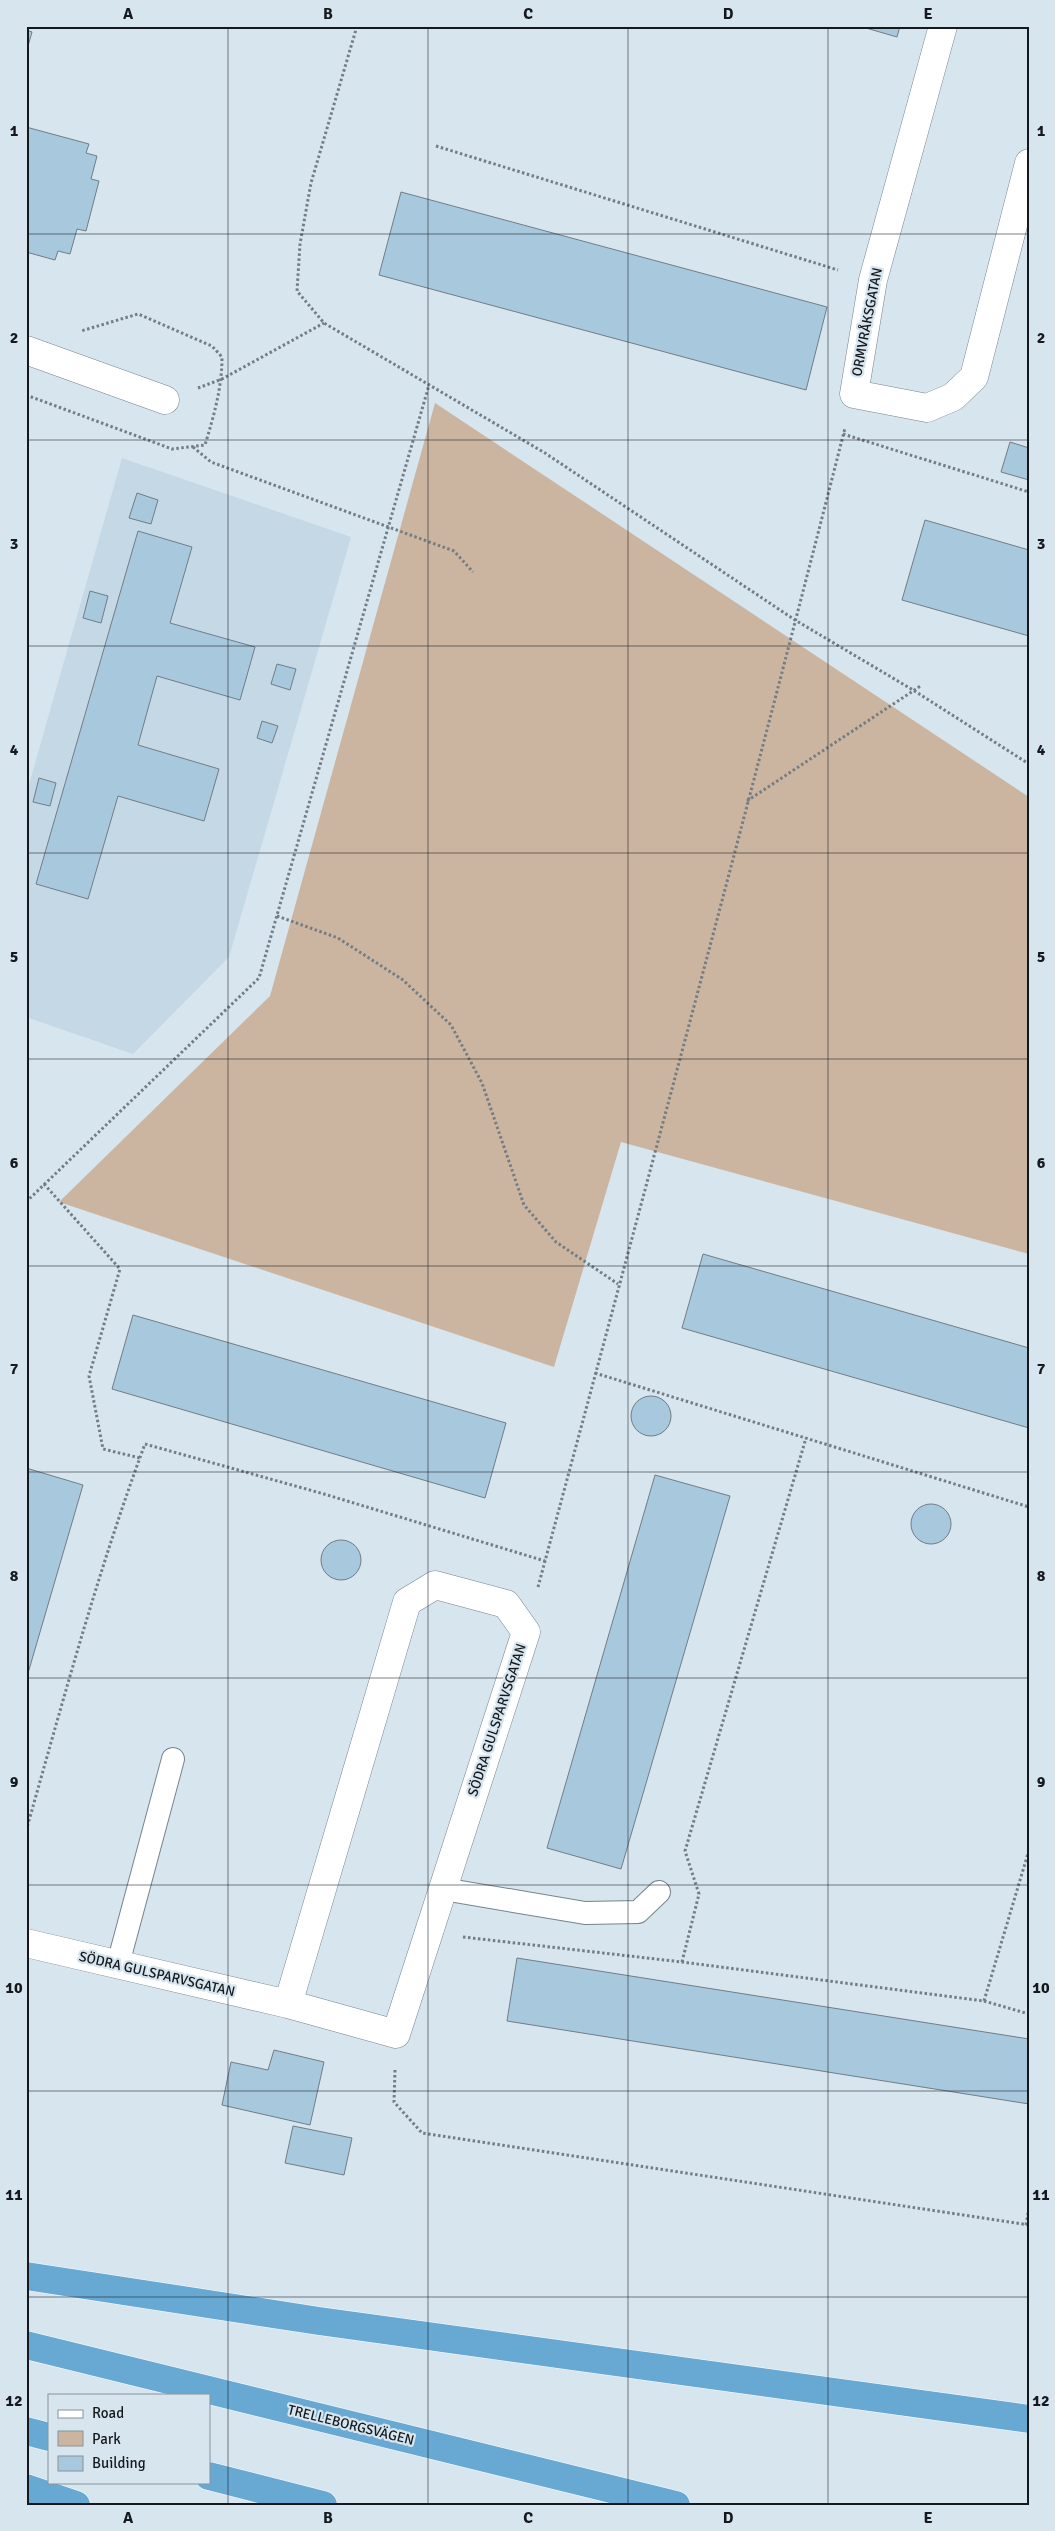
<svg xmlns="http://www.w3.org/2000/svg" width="1055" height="2531" font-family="Signika,sans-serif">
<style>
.built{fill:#c4d8e6}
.green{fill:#ccb5a0}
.building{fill:#a8c8de;stroke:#717d86}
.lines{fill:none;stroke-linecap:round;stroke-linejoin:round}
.lane-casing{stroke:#77848d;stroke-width:24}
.street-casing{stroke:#77848d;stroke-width:29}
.highway-casing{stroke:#fff;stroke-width:29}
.path{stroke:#747d84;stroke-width:3;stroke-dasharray:2.5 2.5;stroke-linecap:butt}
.lane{stroke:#fff;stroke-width:22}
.street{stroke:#fff;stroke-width:28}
.highway{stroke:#68a9d4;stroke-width:28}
.grid{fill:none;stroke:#15191d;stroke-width:1;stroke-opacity:0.55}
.labels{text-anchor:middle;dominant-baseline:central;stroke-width:4.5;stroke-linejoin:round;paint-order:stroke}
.street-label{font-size:14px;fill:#15191d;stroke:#d7e5ef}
.neatline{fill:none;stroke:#15191d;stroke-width:2}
.grid-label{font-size:16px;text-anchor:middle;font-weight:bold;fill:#15191d}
</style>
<rect width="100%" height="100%" fill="#d7e5ef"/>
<!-- built -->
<path class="built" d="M122,458l229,79 -122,420 -96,97 -107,-37v-222z"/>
<!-- green -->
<path class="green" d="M435,403l594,394v457l-408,-112 -67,225 -495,-165 211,-206z"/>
<!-- building -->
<g class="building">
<path d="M859,26h41l-3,11z"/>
<path d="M26,30l6,2 -6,21z"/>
<path d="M26,127l63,17 -3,9 11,3 -6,23 8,2 -13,50 -9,-2 -7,25 -12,-3 -3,9 -29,-8z"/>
<path d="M401,192l426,115 -21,83 -427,-115z"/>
<path d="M1010,442l19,6v32l-28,-8z"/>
<path d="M137,493l21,7 -7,24 -22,-6z"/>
<path d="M925,520l104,30v86l-127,-36z"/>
<path d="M138,531l54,16 -22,76 85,24 -15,53 -83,-24 -19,69 81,24 -15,52 -86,-25 -30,103 -52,-15z"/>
<path d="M90,591l18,5 -7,27 -18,-5z"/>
<path d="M277,664l19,5 -6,21 -19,-6z"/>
<path d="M262,721l16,5 -6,17 -15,-5z"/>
<path d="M39,778l17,5 -6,23 -17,-4z"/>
<path d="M703,1254l326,94v80l-347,-100z"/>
<path d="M133,1315l373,108 -21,75 -373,-109z"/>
<circle cx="651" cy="1416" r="20"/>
<path d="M26,1468l57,17 -57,195z"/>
<path d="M655,1475l75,21 -109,373 -74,-21z"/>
<circle cx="931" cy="1524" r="20"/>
<circle cx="341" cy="1560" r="20"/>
<path d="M517,1958l512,81v65l-522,-83z"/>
<path d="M274,2050l50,12 -14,63 -88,-20 9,-43 37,8z"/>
<path d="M293,2126l59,12 -8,37 -59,-12z"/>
</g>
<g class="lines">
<defs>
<g id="lane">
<path d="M443,1889l142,24 53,-1 21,-20"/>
<path d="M118,1964l55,-205"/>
</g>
<g id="street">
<path d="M943,26l-70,254 -19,114 73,14 26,-11 21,-20 55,-214"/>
<path d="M26,350l139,50"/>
<path d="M26,1943l262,61 108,30 130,-402 -20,-28 -71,-19 -28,17 -119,402"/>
</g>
<g id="highway">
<path d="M26,2276l293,45 710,98"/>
<path d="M26,2345l650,160"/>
<path d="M26,2431l23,6"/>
<path d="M209,2476l114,29"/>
<path d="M26,2488l50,17"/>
</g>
</defs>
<!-- lane casing -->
<use href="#lane" class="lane-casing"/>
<!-- street casing -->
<use href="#street" class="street-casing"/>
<!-- highway casing -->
<use href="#highway" class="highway-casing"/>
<!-- path -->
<g class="path">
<path d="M357,26l-46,157 -11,61 -3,47 27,32 221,130 250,167 118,70 116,74"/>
<path d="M436,146l402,124"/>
<path d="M198,388l24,-9 102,-56"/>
<path d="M26,395l146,54 33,-4c9,-30 17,-57 17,-88l-10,-11 -74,-32 -57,17"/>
<path d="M843,434l186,58"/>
<path d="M193,447l18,15 243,89 19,21"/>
<path d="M747,801l175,-116"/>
<path d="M277,916l61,22 65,42 48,45 31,58 42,122 32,37 62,42"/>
<path d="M44,1184l76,85 -31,107 14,73 37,9"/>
<path d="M26,1202l233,-224 170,-593"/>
<path d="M595,1373l434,134"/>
<path d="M538,1587c104,-385 208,-771 307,-1159"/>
<path d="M26,1831c37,-130 72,-261 119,-387l179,50 221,67"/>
<path d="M463,1937l219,25 302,39 45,-151"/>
<path d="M682,1962l17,-68 -14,-43 121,-413"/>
<path d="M26,1990l2,-9"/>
<path d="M984,2001l45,13"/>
<path d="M395,2070l-1,32 28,31 607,92"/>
<path d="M1026,2225l3,-17"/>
</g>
<!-- lane -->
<use href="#lane" class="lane"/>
<!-- street -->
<use href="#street" class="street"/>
<!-- highway -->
<use href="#highway" class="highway"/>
</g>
<!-- grid -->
<path class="grid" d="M228,26v2479M428,26v2479M628,26v2479M828,26v2479M26,234h1003M26,440h1003M26,646h1003M26,853h1003M26,1059h1003M26,1266h1003M26,1472h1003M26,1678h1003M26,1885h1003M26,2091h1003M26,2297h1003"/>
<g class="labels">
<!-- street labels -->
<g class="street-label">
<text transform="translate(867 322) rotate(-79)">ORMVRÅKSGATAN</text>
<text transform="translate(497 1720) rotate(-72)">SÖDRA GULSPARVSGATAN</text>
<text transform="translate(157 1974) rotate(13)">SÖDRA GULSPARVSGATAN</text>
<text transform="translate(351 2425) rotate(14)">TRELLEBORGSVÄGEN</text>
</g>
</g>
<!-- border -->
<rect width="1055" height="2531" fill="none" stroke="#d7e5ef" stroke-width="55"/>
<!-- legend -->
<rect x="48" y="2394" width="162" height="90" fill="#d7e5ef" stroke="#89939b"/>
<rect x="58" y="2410" width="25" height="8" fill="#ffffff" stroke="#89939b"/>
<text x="92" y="2418" font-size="15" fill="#15191d">Road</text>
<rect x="58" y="2431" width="25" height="15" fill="#ccb5a0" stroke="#89939b"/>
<text x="92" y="2444" font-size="15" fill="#15191d">Park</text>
<rect x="58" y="2456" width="25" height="15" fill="#a8c8de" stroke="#89939b"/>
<text x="92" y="2468" font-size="15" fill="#15191d">Building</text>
<rect x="28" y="28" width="1000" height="2476" class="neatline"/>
<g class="grid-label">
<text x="128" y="19">A</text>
<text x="328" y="19">B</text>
<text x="528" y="19">C</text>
<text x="728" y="19">D</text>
<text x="928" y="19">E</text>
<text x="14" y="136">1</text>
<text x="1041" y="136">1</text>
<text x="14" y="343">2</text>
<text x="1041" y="343">2</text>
<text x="14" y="549">3</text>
<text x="1041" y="549">3</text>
<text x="14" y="755">4</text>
<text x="1041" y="755">4</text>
<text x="14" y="962">5</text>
<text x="1041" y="962">5</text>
<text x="14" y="1168">6</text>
<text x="1041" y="1168">6</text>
<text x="14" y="1374">7</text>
<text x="1041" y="1374">7</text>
<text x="14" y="1581">8</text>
<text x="1041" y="1581">8</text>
<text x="14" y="1787">9</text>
<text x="1041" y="1787">9</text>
<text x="14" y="1993">10</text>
<text x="1041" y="1993">10</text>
<text x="14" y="2200">11</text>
<text x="1041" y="2200">11</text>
<text x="14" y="2406">12</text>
<text x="1041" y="2406">12</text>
<text x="128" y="2523">A</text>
<text x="328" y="2523">B</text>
<text x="528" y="2523">C</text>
<text x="728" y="2523">D</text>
<text x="928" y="2523">E</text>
</g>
</svg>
